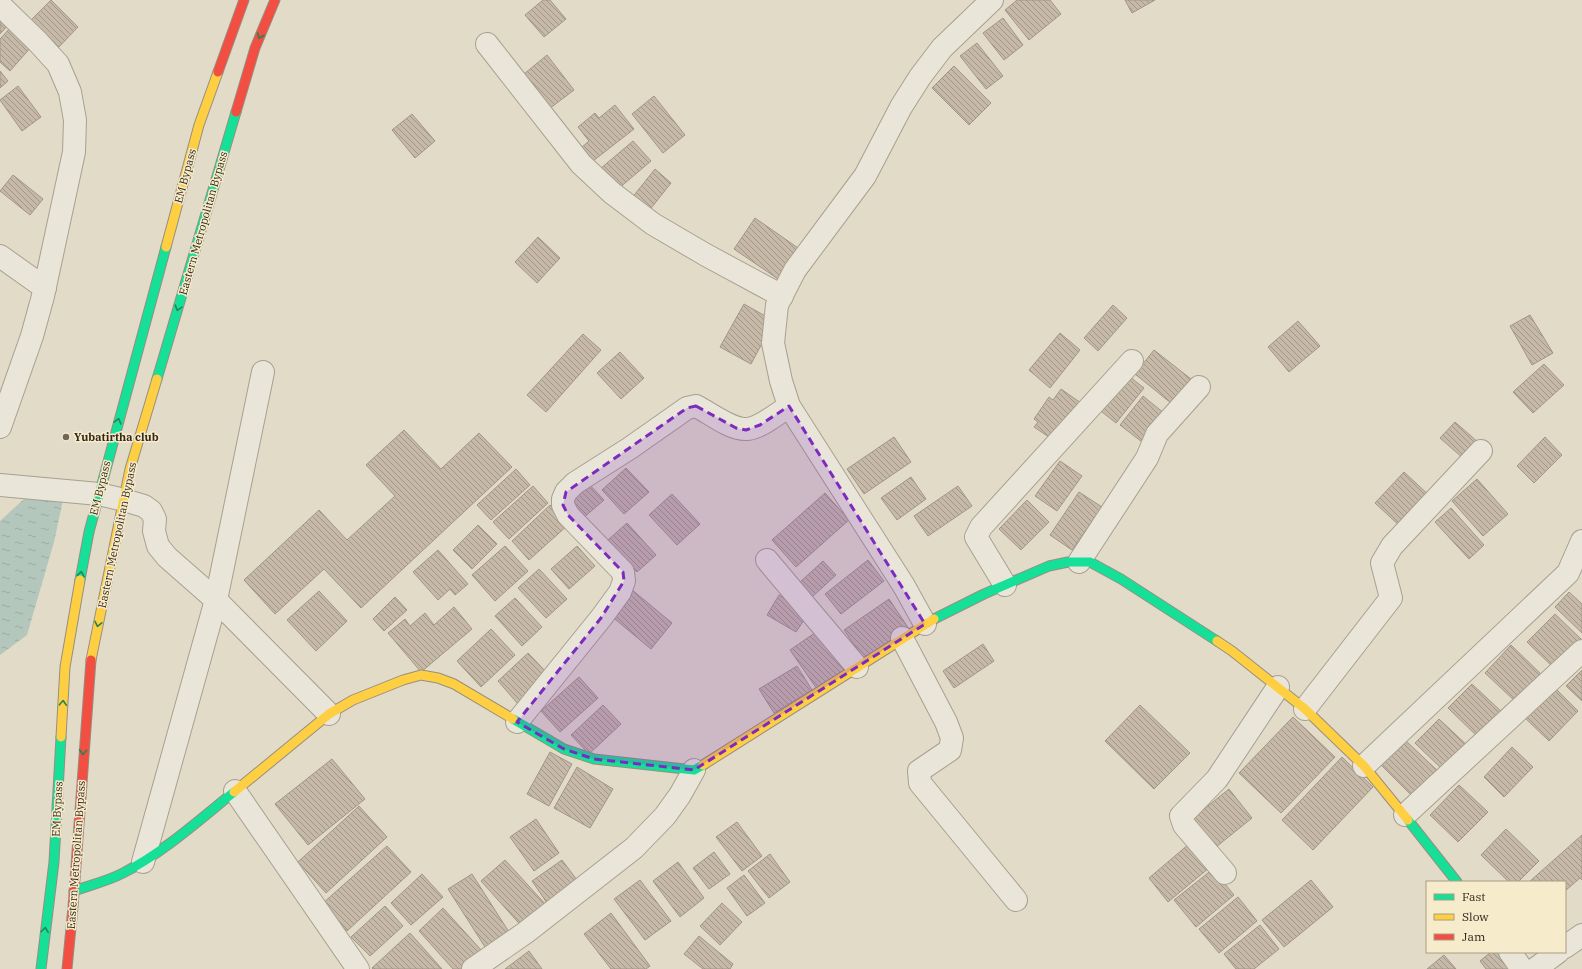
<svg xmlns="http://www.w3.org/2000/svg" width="1582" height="969" font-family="'IBM Plex Serif',serif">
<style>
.water{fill:url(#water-ripples)}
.building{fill:url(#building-back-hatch);stroke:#a29687}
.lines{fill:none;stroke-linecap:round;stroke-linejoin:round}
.street-casing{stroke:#a7a091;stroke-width:24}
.fast-casing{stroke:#968f81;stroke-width:11}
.slow-casing{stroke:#968f81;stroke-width:11}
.jam-casing{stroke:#968f81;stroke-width:11}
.street{stroke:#eae5d9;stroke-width:22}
.fast{stroke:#16e098;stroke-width:9}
.slow{stroke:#ffcf43;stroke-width:9}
.jam{stroke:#f24e42;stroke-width:9}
.oneway{stroke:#258459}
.marked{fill:#7b2cbf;fill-opacity:0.2;stroke:#7b2cbf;stroke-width:3;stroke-dasharray:8 5;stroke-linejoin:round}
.poi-dot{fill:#716757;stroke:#f6ebcb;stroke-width:1.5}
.labels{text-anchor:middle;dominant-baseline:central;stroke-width:3;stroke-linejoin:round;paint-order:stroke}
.street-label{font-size:11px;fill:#34281a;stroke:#f6ebcb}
.poi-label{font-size:11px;font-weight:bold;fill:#34281a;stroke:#f6ebcb;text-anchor:start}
</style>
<defs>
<pattern id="water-ripples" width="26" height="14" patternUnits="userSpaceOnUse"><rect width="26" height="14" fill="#b4c7bc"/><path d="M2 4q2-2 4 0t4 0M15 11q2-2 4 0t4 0" fill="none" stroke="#9baba1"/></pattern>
<pattern id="building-back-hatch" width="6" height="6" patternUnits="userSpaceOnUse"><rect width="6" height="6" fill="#c6b9a8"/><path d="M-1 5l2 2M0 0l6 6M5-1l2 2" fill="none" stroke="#a29688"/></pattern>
</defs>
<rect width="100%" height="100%" fill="#e2dbc7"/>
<!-- water -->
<path class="water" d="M24,499l39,1 -9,42 -27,93 -27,20v-134z"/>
<!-- building -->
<g class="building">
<path d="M51,0l27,27 -22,23 -28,-27z"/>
<path d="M543,0h7l16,19 -22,18 -19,-22z"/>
<path d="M1017,0h33l11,14 -32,26 -24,-30z"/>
<path d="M1125,0h30l-23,13z"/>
<path d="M0,13l10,10 -10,11z"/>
<path d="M1003,18l20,27 -19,15 -21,-27z"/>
<path d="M11,27l21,19 -22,25 -10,-9v-23z"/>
<path d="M977,43l26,33 -17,13 -26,-33z"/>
<path d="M547,55l27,35 -25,19 -25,-35z"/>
<path d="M954,66l37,37 -22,22 -37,-37z"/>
<path d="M0,71l8,10 -8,7z"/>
<path d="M18,86l23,31 -19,14 -22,-31z"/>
<path d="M654,96l31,39 -22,18 -31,-39z"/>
<path d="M615,105l19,24 -41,32 -11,-14 7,-6 -11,-14 17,-14 4,5z"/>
<path d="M412,114l23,27 -20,17 -23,-28z"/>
<path d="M633,141l18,20 -33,28 -18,-20z"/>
<path d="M655,169l16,14 -23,29 -17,-13z"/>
<path d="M13,175l30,24 -13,16 -30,-24z"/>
<path d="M755,218l46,32 -20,31 -47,-32z"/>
<path d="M538,237l22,21 -23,25 -22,-21z"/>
<path d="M744,304l30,17 -23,43 -31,-17z"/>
<path d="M1113,305l14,13 -29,33 -14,-13z"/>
<path d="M1530,315l23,38 -21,12 -22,-39z"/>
<path d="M1298,321l22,25 -31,26 -21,-25z"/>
<path d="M1060,333l20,17 -30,38 -21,-18z"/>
<path d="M583,334l18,16 -55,62 -19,-17z"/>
<path d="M1154,350l37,29 -20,24 -36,-29z"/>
<path d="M620,352l24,26 -23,21 -24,-26z"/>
<path d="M1544,364l20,21 -31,28 -20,-21z"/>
<path d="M1125,373l19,15 -28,35 -19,-15z"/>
<path d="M1061,389l20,14 -26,38 -21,-14 4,-5 -4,-3 15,-22 4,3z"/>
<path d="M1143,396l22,18 -23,28 -22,-17z"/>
<path d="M1455,422l24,21 -15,16 -24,-21z"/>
<path d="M404,430l37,39 38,-36 33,34 -151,141 -37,-39 -49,45 -31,-34 75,-70 28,30 48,-44 -29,-31z"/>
<path d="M894,437l17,25 -47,32 -17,-25z"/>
<path d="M1545,437l17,18 -28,28 -17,-17z"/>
<path d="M1060,461l22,15 -25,35 -22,-15z"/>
<path d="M626,468l23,24 -25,22 -22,-24z"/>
<path d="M516,469l14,16 -39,35 -14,-15z"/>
<path d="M1404,472l28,26 -29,31 -28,-26z"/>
<path d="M911,477l15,22 -29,21 -16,-22z"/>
<path d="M1477,479l31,35 -25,22 -31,-35z"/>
<path d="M586,481l18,19 -22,19 -17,-19z"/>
<path d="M533,486l15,17 -39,36 -16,-17z"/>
<path d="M958,486l14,20 -44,30 -14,-20z"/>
<path d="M1079,492l23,15 -30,43 -22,-15z"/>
<path d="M825,493l24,27 -53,47 -24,-27z"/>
<path d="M672,494l28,30 -23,21 -28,-30z"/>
<path d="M1027,500l22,22 -28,28 -22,-21z"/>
<path d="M550,505l18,20 -39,35 -17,-19z"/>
<path d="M1451,508l33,37 -15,14 -34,-37z"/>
<path d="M627,523l29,32 -19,17 -29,-32z"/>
<path d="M478,525l19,19 -25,25 -19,-19z"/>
<path d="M505,546l23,25 -33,30 -23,-26z"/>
<path d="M577,546l18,20 -26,23 -18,-20z"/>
<path d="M438,550l30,34 -13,11 -5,-6 -12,11 -25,-28z"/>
<path d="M868,560l16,21 -43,33 -16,-20z"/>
<path d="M823,561l13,14 -24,22 -13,-14z"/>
<path d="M539,569l28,30 -21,19 -28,-30z"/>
<path d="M631,589l41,34 -21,26 -41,-34z"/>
<path d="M319,591l28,30 -31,30 -29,-31z"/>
<path d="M1569,592l13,12v29l-27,-26z"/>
<path d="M779,595l29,19 -12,18 -29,-17z"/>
<path d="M395,597l12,13 -23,21 -11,-12z"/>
<path d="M515,598l27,29 -20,19 -27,-30z"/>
<path d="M889,599l20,30 -45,30 -20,-29z"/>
<path d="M454,607l18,22 -51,43 -33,-39 17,-14 5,7 15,-13 9,12z"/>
<path d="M1555,614l27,26v3l-26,27 -29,-28z"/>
<path d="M822,628l27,39 -32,22 -27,-39z"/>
<path d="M491,629l24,26 -34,32 -24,-26z"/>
<path d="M983,644l11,17 -40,27 -11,-17z"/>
<path d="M1511,645l32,31 -26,27 -32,-30z"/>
<path d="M528,653l21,22 -31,29 -20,-23z"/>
<path d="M797,666l15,24 -38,23 -15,-24z"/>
<path d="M1582,670v31l-16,-15z"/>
<path d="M579,677l19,21 -38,34 -19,-21z"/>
<path d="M1472,684l32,30 -24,25 -32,-31z"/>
<path d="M1554,687l24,24 -29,30 -25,-24z"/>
<path d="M603,705l18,19 -32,30 -18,-19z"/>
<path d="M1140,705l50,48 -36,36 -49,-48z"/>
<path d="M1293,717l42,40 -54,56 -42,-40z"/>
<path d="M1439,719l30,28 -24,25 -30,-29z"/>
<path d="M1405,740l35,33 -25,26 -34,-34z"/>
<path d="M1512,747l21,20 -29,30 -20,-20z"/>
<path d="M550,752l22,12 -23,42 -22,-12z"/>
<path d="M1342,757l31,30 -60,63 -31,-30z"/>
<path d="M332,759l33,40 -57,46 -33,-41z"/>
<path d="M577,767l36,22 -23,39 -36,-20z"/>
<path d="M1459,785l29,27 -30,30 -28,-27z"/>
<path d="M1229,789l23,29 -36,29 -23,-29z"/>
<path d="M359,806l28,31 -61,56 -28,-31z"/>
<path d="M536,819l23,34 -25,18 -24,-34z"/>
<path d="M737,822l25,34 -20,15 -26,-34z"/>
<path d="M1506,829l33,32 -21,21h-9l-28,-27z"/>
<path d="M1582,835v45l-2,-2 -15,13v-9h-36z"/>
<path d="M1189,844l20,24 -41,34 -19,-24z"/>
<path d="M387,846l24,26 -64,59 -25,-27z"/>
<path d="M714,852l16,22 -21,15 -16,-21z"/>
<path d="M770,854l20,28 -21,16 -21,-27z"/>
<path d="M505,860l44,48 -24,22 -44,-49z"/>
<path d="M562,860l18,24 -31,22 -17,-25z"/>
<path d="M678,862l26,36 -24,19 -27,-36z"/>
<path d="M1213,869l21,26 -38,32 -22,-27z"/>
<path d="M422,874l21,23 -32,28 -20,-22z"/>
<path d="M472,874l37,58 -24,15 -37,-58z"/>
<path d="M744,875l21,28 -18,13 -20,-28z"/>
<path d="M640,880l31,41 -26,19 -31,-41z"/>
<path d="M1311,880l22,27 -49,40 -22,-27z"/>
<path d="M1238,897l19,24 -38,32 -20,-24z"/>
<path d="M722,903l20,19 -22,23 -20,-19z"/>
<path d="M385,906l18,20 -33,30 -19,-19z"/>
<path d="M443,908l39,43 -20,18h-9l-34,-38z"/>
<path d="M611,913l39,53 -4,3h-35l-27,-35z"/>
<path d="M1260,925l19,24 -25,20h-18l-12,-15z"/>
<path d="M410,933l32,36h-69l-1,-1z"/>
<path d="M699,936l34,28 -3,5h-27l-19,-15z"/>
<path d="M529,951l13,18h-37z"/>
<path d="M1491,952h13l13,17h-31l-6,-8z"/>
<path d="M1444,955l12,14h-29z"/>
</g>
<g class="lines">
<defs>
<g id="street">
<path d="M0,5l37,36 21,23 12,28 5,28 -1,32 -31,144 -11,40 -32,91"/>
<path d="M487,44l94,120 31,29 41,31 53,31 76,41"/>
<path d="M0,256l45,32"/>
<path d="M0,485l99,9 25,6 20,6 7,5 4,8 -1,12 4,15 9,11 49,43 113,114"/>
<path d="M767,560l90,107"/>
<path d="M1079,562l68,-104 10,-24 42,-47"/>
<path d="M1005,585l-29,-48 5,-10 151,-166"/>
<path d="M925,624l-21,-38 -115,-180 -8,-25 -8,-38 4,-38 18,-35 70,-94 36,-69 19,-30 22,-29 50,-48"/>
<path d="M902,638l44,84 6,16 -2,12 -31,21 1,12 96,117"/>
<path d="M1305,709l86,-111 -9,-35 10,-17 89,-95"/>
<path d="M517,722l84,-104 19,-26 4,-11 -1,-9 -55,-57 -5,-10v-6l3,-7 9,-9 55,-35 57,-40 9,-2c14,7 34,23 49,23 13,1 33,-16 44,-23"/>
<path d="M1364,766l204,-193 14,-32"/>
<path d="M235,791l123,178"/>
<path d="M1405,815l177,-164"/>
<path d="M143,862l73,-262 47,-228"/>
<path d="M1225,873l-41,-48 -3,-9 36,-37 61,-92"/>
<path d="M1565,947l17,-12"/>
<path d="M1510,952l12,17"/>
<path d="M473,969l52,-36 109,-85 31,-32 15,-21 14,-25"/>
<path d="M1535,969l23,-17"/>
</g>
<g id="fast">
<path d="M157,379l79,-267"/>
<path d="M80,580l9,-48 77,-285"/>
<path d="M934,619l50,-25 65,-28 19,-4h22l31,17 96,62"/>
<path d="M513,719l51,30 30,10 100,11 9,-5"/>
<path d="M1408,820l49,62"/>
<path d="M74,891c16,-6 34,-10 49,-18 41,-21 76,-53 111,-81"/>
<path d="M41,969l13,-107 7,-125"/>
</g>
<g id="slow">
<path d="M166,247l33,-122 19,-53"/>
<path d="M1217,641l15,10 73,58 59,57 44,54"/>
<path d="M91,660l39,-191 27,-90"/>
<path d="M61,737l4,-70 15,-87"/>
<path d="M703,765l231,-146"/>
<path d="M234,792l95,-78 24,-14 50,-20 18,-5 17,3 16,6 59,35"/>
</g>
<g id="jam">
<path d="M218,72l26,-72"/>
<path d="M236,112l19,-64 20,-48"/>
<path d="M67,969l6,-62 18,-247"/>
</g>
</defs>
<!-- street casing -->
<use href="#street" class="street-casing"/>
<!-- fast casing -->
<use href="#fast" class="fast-casing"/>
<!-- slow casing -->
<use href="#slow" class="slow-casing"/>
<!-- jam casing -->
<use href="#jam" class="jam-casing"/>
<!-- street -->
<use href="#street" class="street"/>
<!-- fast -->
<use href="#fast" class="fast"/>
<!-- slow -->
<use href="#slow" class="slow"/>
<!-- jam -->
<use href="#jam" class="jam"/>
</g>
<!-- one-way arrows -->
<defs><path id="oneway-chevron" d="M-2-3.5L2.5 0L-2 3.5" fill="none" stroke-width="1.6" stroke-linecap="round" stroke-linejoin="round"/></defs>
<g class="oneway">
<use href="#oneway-chevron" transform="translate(260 36) rotate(113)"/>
<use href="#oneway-chevron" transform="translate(178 308) rotate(107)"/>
<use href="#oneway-chevron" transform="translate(118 421) rotate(-75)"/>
<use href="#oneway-chevron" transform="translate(81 574) rotate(-80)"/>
<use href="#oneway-chevron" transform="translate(98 624) rotate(102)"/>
<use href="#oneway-chevron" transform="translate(63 703) rotate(-87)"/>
<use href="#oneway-chevron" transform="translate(83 752) rotate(94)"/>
<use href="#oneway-chevron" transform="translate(45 930) rotate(-83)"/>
</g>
<!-- marked area -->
<path class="marked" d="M696,406l40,22 10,2 14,-5 29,-19 136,218 -231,146 -100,-11 -30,-10 -47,-27 84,-104 23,-37 -1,-9 -55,-57 -5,-10 3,-13 121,-84z"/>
<!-- markers -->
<circle class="poi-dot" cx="66" cy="437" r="4"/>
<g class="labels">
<!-- street labels -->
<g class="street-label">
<text transform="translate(185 176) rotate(-75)">EM Bypass</text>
<text transform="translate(203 223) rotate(-74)">Eastern Metropolitan Bypass</text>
<text transform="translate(100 488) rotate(-76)">EM Bypass</text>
<text transform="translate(117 535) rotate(-78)">Eastern Metropolitan Bypass</text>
<text transform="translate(57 809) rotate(-87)">EM Bypass</text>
<text transform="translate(76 855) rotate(-86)">Eastern Metropolitan Bypass</text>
</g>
<!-- poi labels -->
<g class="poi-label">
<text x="74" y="437">Yubatirtha club</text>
</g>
</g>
<!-- legend -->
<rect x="1426" y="881" width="140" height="72" fill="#f6ebcb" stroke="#a89d84"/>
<rect x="1434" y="894" width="20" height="6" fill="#16e098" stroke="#a89d84"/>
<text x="1462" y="901" font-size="12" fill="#34281a">Fast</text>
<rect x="1434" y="914" width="20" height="6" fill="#ffcf43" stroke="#a89d84"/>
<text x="1462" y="921" font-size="12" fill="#34281a">Slow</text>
<rect x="1434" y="934" width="20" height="6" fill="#f24e42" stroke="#a89d84"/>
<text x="1462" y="941" font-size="12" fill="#34281a">Jam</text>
</svg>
